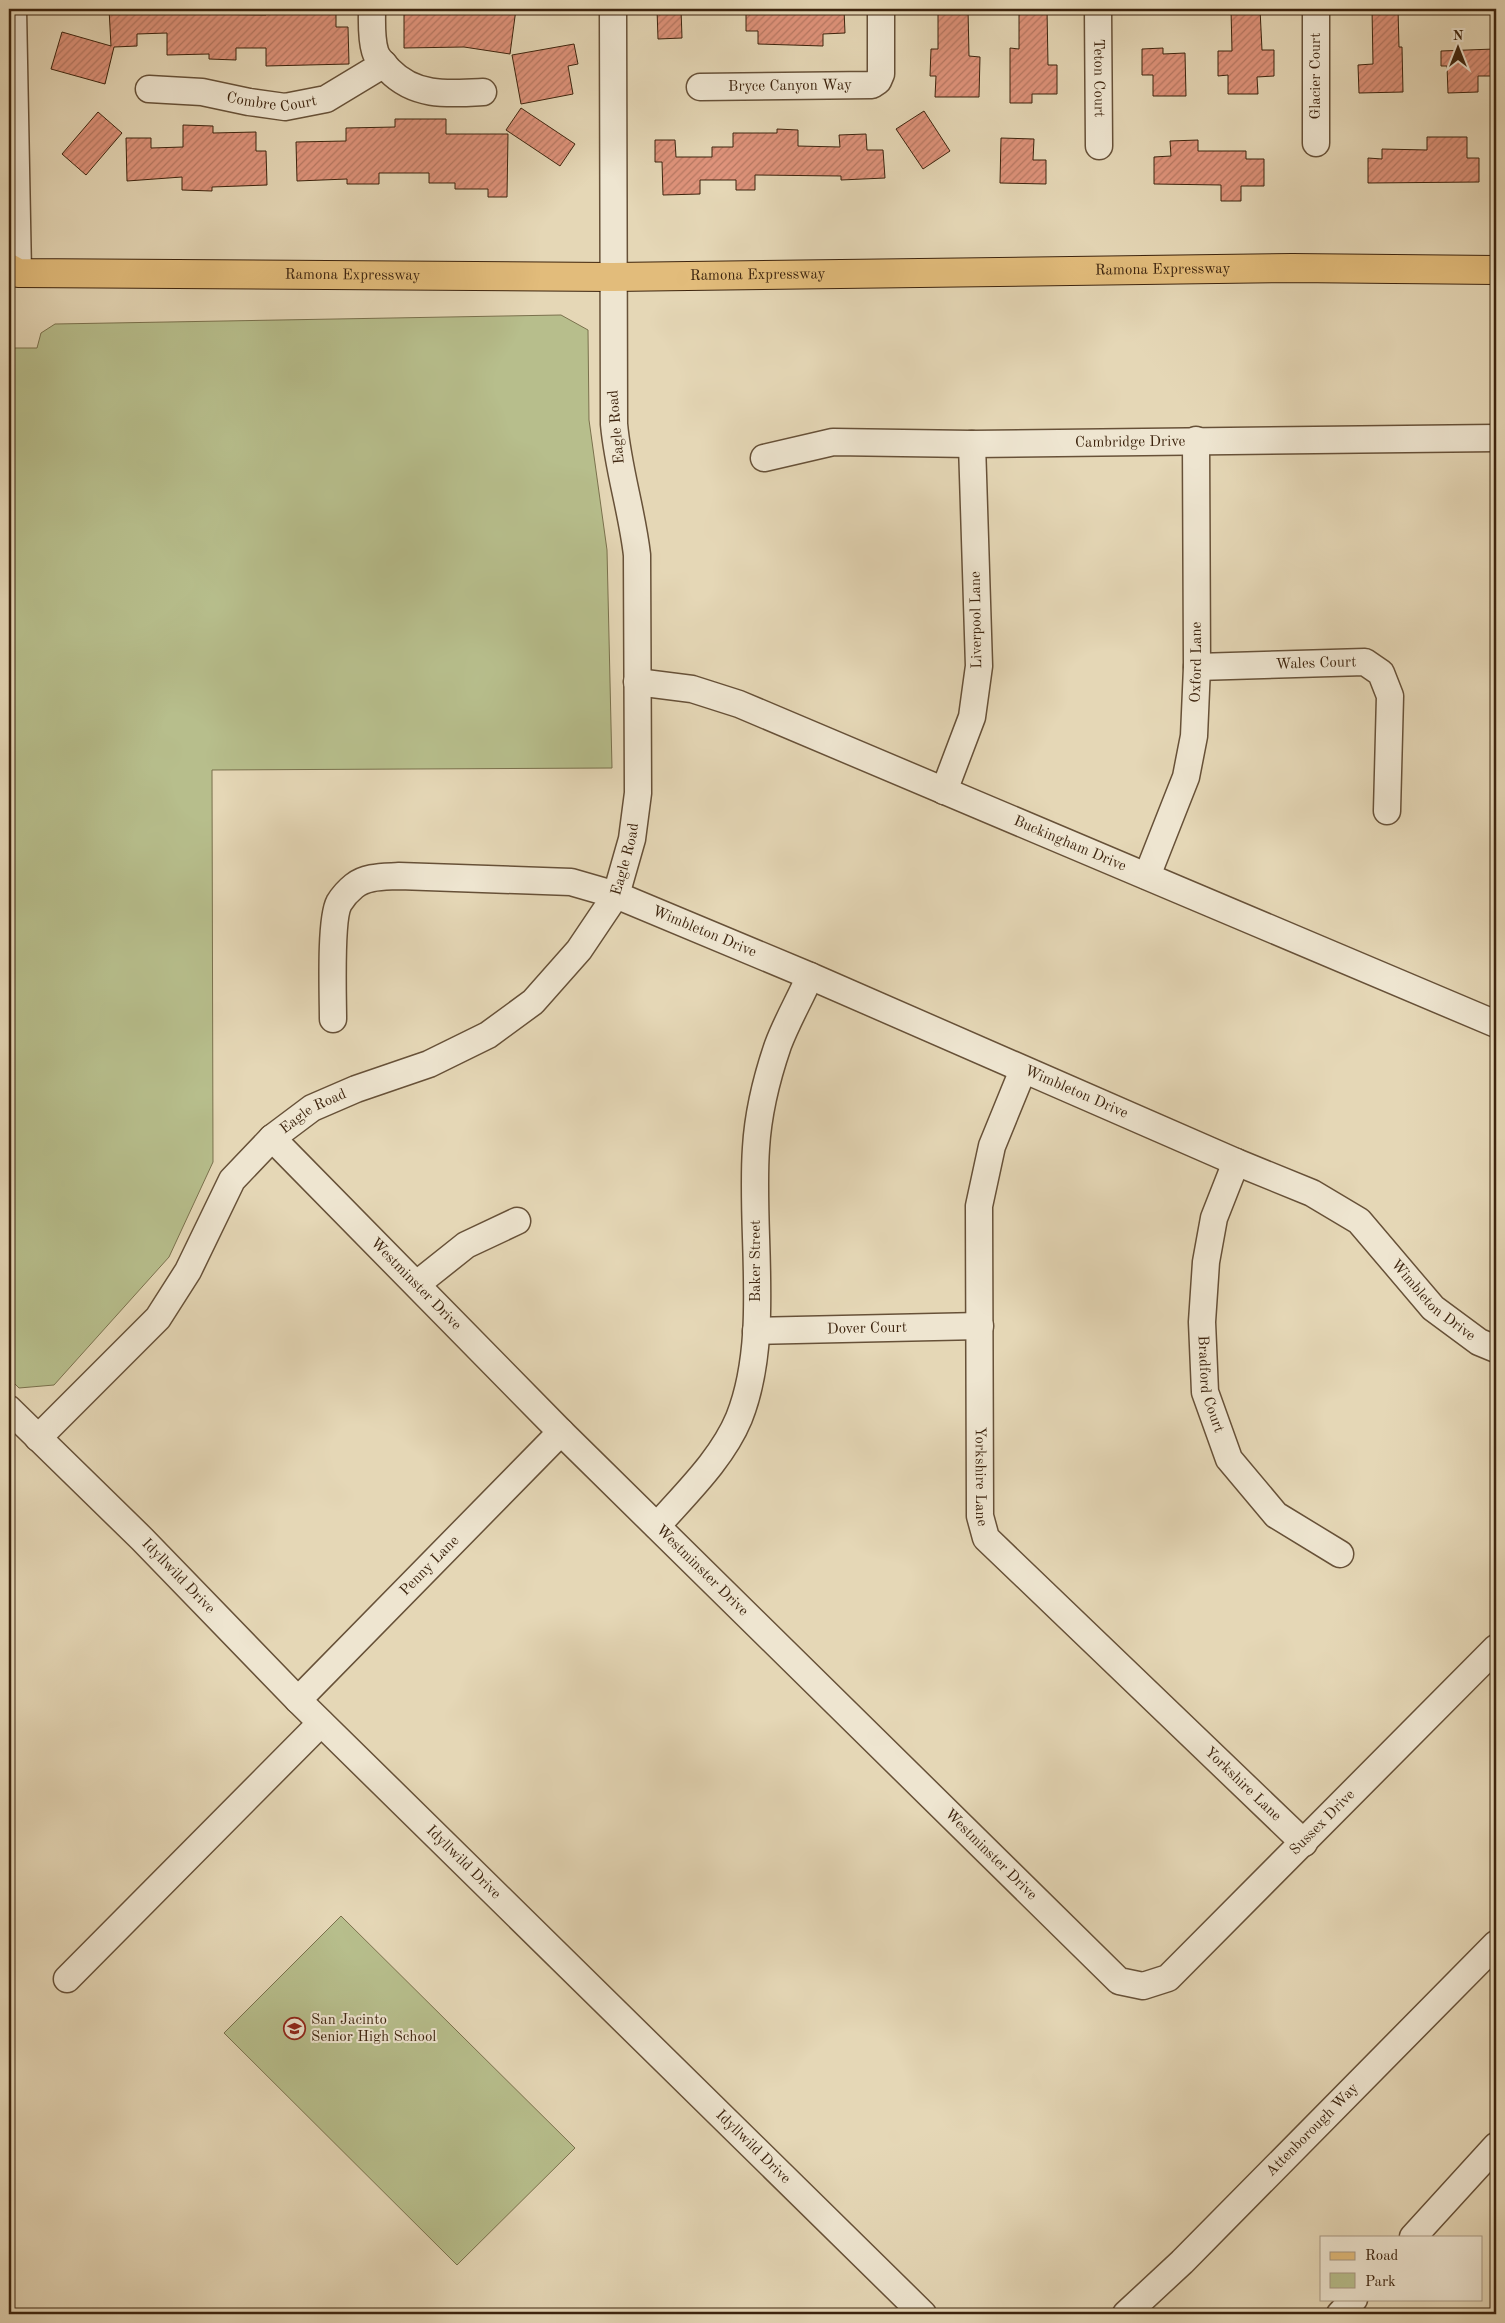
<svg xmlns="http://www.w3.org/2000/svg" width="1505" height="2323" font-family="'Old Standard TT',serif">
<style>
.green{fill:#b7be8c;stroke:#7a714d}
.building{fill:url(#building-hatch);stroke:#3d240e}
.lines{fill:none;stroke-linecap:round;stroke-linejoin:round}
.minor-casing{stroke:#675138;stroke-width:29}
.major-casing{stroke:#3d240e;stroke-width:30}
.minor{stroke:#eee5d0;stroke-width:26}
.major{stroke:#e2bc7b;stroke-width:28}
.labels{text-anchor:middle;dominant-baseline:central;stroke-width:4;stroke-linejoin:round;paint-order:stroke}
.street-label{font-size:15px;fill:#3d240e;stroke:#eee5d0}
.poi-label{font-size:15px;fill:#3d240e;stroke:#eee5d0;text-anchor:start}
</style>
<defs>
<pattern id="building-hatch" width="6" height="6" patternUnits="userSpaceOnUse" patternTransform="scale(1.25)"><rect width="6" height="6" fill="#df937b"/><path d="M-1 1l2-2M0 6l6-6M5 7l2-2" fill="none" stroke="#b67863"/></pattern>
</defs>
<rect width="100%" height="100%" fill="#e5d7b6"/>
<filter id="stains"><feTurbulence type="fractalNoise" baseFrequency=".004" numOctaves="4"/><feColorMatrix values="0 0 0 0 .2 0 0 0 0 .09 0 0 0 0 .02 0 0 0 .5 -.17"/></filter>
<radialGradient id="worn" r=".72"><stop offset=".6" stop-color="#630" stop-opacity="0"/><stop offset="1" stop-color="#630" stop-opacity=".3"/></radialGradient>
<!-- green -->
<g class="green">
<path d="M561,315l27,15 1,90 18,130 5,218 -400,2 1,392 -44,95 -115,128 -35,3 -10,-10v-1030h28l4,-15 14,-9z"/>
<path d="M341,1916l234,232 -118,117 -233,-232z"/>
</g>
<!-- building -->
<g class="building">
<path d="M109,9h88v5l69,1v-6h70v18h12l1,37 -83,2v-18h-30v12l-27,-1v-5l-42,1v-22l-30,1v12l-23,1 -9,37 -54,-15 11,-37 49,14z"/>
<path d="M404,9h112l-6,45 -46,-7 -60,1z"/>
<path d="M657,9h24l1,29 -24,1z"/>
<path d="M746,9h98l1,24 -22,1v12l-65,-2v-13h-12z"/>
<path d="M938,9h30l1,47 11,1 -1,40h-44l1,-21h-6l1,-27h7z"/>
<path d="M1019,9h28l1,56h9v29h-25v9h-22v-55l9,1z"/>
<path d="M1231,9h29l2,41h12v26l-17,1 1,17h-30v-19l-10,1v-25h14z"/>
<path d="M1372,9h26l1,38h3l1,45 -44,1 -1,-28 15,-1z"/>
<path d="M574,44l4,20 -10,2 5,28 -52,10 -9,-49z"/>
<path d="M1163,48v6l22,-1 1,43h-33v-21h-11v-26z"/>
<path d="M1494,49l1,27h-17v16l-30,1 -1,-27h-6v-15z"/>
<path d="M521,108l54,36 -15,22 -54,-36z"/>
<path d="M924,111l26,40 -27,18 -27,-40z"/>
<path d="M98,112l24,21 -36,42 -24,-21z"/>
<path d="M395,119h51v15h62l-1,63h-19v-8h-33v-6h-26v-10h-50v11h-32v-5l-50,2 -1,-39 50,-1v-13l49,-1z"/>
<path d="M183,125l30,1v7l43,-1v19h10l1,34 -55,2v4l-30,-1v-13l-55,4 -1,-43h25v10l32,-1z"/>
<path d="M777,129l21,1v16l42,1 -1,-12 27,-1 1,16h16l2,28 -44,2v-4l-86,-1v15h-19v-10h-36v14l-37,1 -1,-33h-7v-22h20l1,17h36v-10h21v-14h44z"/>
<path d="M1427,137h40v21h12v24l-111,1v-25l14,1v-10l45,1z"/>
<path d="M1001,138l33,1 -1,21h13v24l-46,-1z"/>
<path d="M1198,140v11h48v8h18v27h-23v15h-20v-16l-67,-1v-27l17,-1 -1,-15z"/>
</g>
<g class="lines">
<defs>
<g id="minor">
<path d="M13,9l5,264"/>
<path d="M372,9c0,13 -1,29 3,42 2,8 9,13 14,19 26,27 59,24 94,22"/>
<path id="s1" d="M1098,9l1,137"/>
<path d="M1316,9v134"/>
<path id="s2" d="M700,87l172,-2 6,-4 3,-7v-65"/>
<path id="s3" d="M149,89l53,3 47,10 36,5 41,-8 58,-35"/>
<path id="s4" d="M764,458l69,-16 139,2 524,-6"/>
<path id="s5" d="M1197,667l168,-5 16,11 9,23 -3,115"/>
<path id="s6" d="M637,682l55,7 47,15 757,320"/>
<path d="M944,791l28,-74 7,-51 -7,-222"/>
<path id="s7" d="M1147,876l39,-99 8,-41 3,-69 -1,-227"/>
<path id="s8" d="M333,1019c0,-22 -3,-99 6,-116 3,-5 10,-13 15,-17 12,-10 30,-9 45,-10l172,6 45,13 194,81 426,186 76,31 47,28 74,87 46,34 17,7"/>
<path id="s9" d="M1023,1070l-31,76 -13,60 1,310 6,22 318,305"/>
<path id="s10" d="M272,1138l289,294 558,549 24,5 25,-8 328,-330"/>
<path id="s11" d="M1236,1162l-22,56 -8,44 -4,60 3,70 24,67 47,56 64,39"/>
<path d="M417,1284l49,-39 51,-24"/>
<path id="s12" d="M756,1331l224,-5"/>
<path id="s13" d="M9,1409l133,130 156,161 625,614"/>
<path id="s14" d="M38,1438l120,-120 30,-47 44,-91 40,-42 40,-30 44,-19 73,-25 59,-29 45,-33 46,-52 37,-55 16,-56 6,-46 -1,-238c-5,-44 -19,-86 -23,-131l-1,-415"/>
<path d="M657,1526c29,-33 65,-67 82,-108 32,-80 11,-185 17,-270 2,-34 11,-71 22,-103 9,-24 22,-46 32,-69"/>
<path id="s15" d="M298,1700l263,-268"/>
<path d="M67,1979l254,-256"/>
<path d="M1413,2237l83,-91"/>
<path id="s16" d="M1126,2314l56,-52 314,-318"/>
<path d="M1340,2314l14,-15"/>
</g>
<g id="major">
<path id="s17" d="M9,268l9,5 595,4 679,-9 204,2"/>
</g>
</defs>
<!-- minor casing -->
<use href="#minor" class="minor-casing"/>
<!-- major casing -->
<use href="#major" class="major-casing"/>
<!-- minor -->
<use href="#minor" class="minor"/>
<!-- major -->
<use href="#major" class="major"/>
</g>
<!-- icons -->
<defs>
<symbol id="school-ring" viewBox="-11 -11 22 22"><circle r="9.5" fill="#eee5d0" stroke="#8f2418" stroke-width="1.5"/><path d="M0-5L7-2L0 1L-7-2ZM-4 1L0 2.5L4 1V4Q0 6-4 4Z" fill="#8f2418"/></symbol>
</defs>
<g fill-rule="evenodd">
<use href="#school-ring" x="282" y="2016" width="25" height="25"/>
</g>
<g class="labels">
<!-- street labels -->
<g class="street-label">
<text transform="translate(1316 76) rotate(-90)">Glacier Court</text>
<text stroke="none"><textPath href="#s1" startOffset="69">Teton Court</textPath></text>
<text stroke="none"><textPath href="#s2" startOffset="90">Bryce Canyon Way</textPath></text>
<text stroke="none"><textPath href="#s3" startOffset="124">Combre Court</textPath></text>
<text stroke="none"><textPath href="#s17" startOffset="1155">Ramona Expressway</textPath></text>
<text stroke="none"><textPath href="#s17" startOffset="345">Ramona Expressway</textPath></text>
<text stroke="none"><textPath href="#s17" startOffset="750">Ramona Expressway</textPath></text>
<text transform="translate(617 427) rotate(-95)">Eagle Road</text>
<text stroke="none"><textPath href="#s4" startOffset="368">Cambridge Drive</textPath></text>
<text transform="translate(977 620) rotate(-91)">Liverpool Lane</text>
<text stroke="none"><textPath href="#s7" startOffset="222">Oxford Lane</textPath></text>
<text stroke="none"><textPath href="#s5" startOffset="119">Wales Court</textPath></text>
<text stroke="none"><textPath href="#s6" startOffset="464">Buckingham Drive</textPath></text>
<text stroke="none"><textPath href="#s14" startOffset="854">Eagle Road</textPath></text>
<text stroke="none"><textPath href="#s8" startOffset="501">Wimbleton Drive</textPath></text>
<text stroke="none"><textPath href="#s8" startOffset="906">Wimbleton Drive</textPath></text>
<text stroke="none"><textPath href="#s14" startOffset="434">Eagle Road</textPath></text>
<text transform="translate(756 1261) rotate(-90)">Baker Street</text>
<text stroke="none"><textPath href="#s10" startOffset="205">Westminster Drive</textPath></text>
<text stroke="none"><textPath href="#s8" startOffset="1326">Wimbleton Drive</textPath></text>
<text stroke="none"><textPath href="#s12" startOffset="111">Dover Court</textPath></text>
<text stroke="none"><textPath href="#s11" startOffset="228">Bradford Court</textPath></text>
<text stroke="none"><textPath href="#s9" startOffset="414">Yorkshire Lane</textPath></text>
<text stroke="none"><textPath href="#s15" startOffset="188">Penny Lane</textPath></text>
<text stroke="none"><textPath href="#s10" startOffset="610">Westminster Drive</textPath></text>
<text stroke="none"><textPath href="#s13" startOffset="238">Idyllwild Drive</textPath></text>
<text stroke="none"><textPath href="#s9" startOffset="832">Yorkshire Lane</textPath></text>
<text stroke="none"><textPath href="#s10" startOffset="1465">Sussex Drive</textPath></text>
<text stroke="none"><textPath href="#s10" startOffset="1015">Westminster Drive</textPath></text>
<text stroke="none"><textPath href="#s13" startOffset="642">Idyllwild Drive</textPath></text>
<text stroke="none"><textPath href="#s16" startOffset="262">Attenborough Way</textPath></text>
<text stroke="none"><textPath href="#s13" startOffset="1048">Idyllwild Drive</textPath></text>
</g>
<!-- poi labels -->
<g class="poi-label">
<text x="311" y="2020">San Jacinto<tspan x="311" dy="17">Senior High School</tspan></text>
</g>
</g>
<!-- margin -->
<rect width="1505" height="2323" fill="none" stroke="#e5d7b6" stroke-width="30"/>
<rect x="10" y="10" width="1485" height="2303" fill="none" stroke="#3d240e" stroke-width="2.5"/>
<rect x="15" y="15" width="1475" height="2293" fill="none" stroke="#3d240e"/>
<!-- legend -->
<rect x="1320" y="2236" width="162" height="65" fill="#eee5d0" stroke="#a79882"/>
<rect x="1330" y="2252" width="25" height="8" fill="#e2bc7b" stroke="#a79882"/>
<text x="1365" y="2260" font-size="15" fill="#3d240e">Road</text>
<rect x="1330" y="2273" width="25" height="15" fill="#b7be8c" stroke="#a79882"/>
<text x="1365" y="2286" font-size="15" fill="#3d240e">Park</text>
<!-- north arrow -->
<g transform="translate(1458 48)" stroke="#eee5d0" stroke-width="4" paint-order="stroke">
<path d="M0-4L9 19L0 12L-9 19Z" fill="#3d240e"/>
<text y="-8" font-size="14" font-weight="bold" text-anchor="middle" fill="#3d240e">N</text>
</g>
<rect width="100%" height="100%" filter="url(#stains)"/>
<rect width="100%" height="100%" fill="url(#worn)"/>
</svg>
